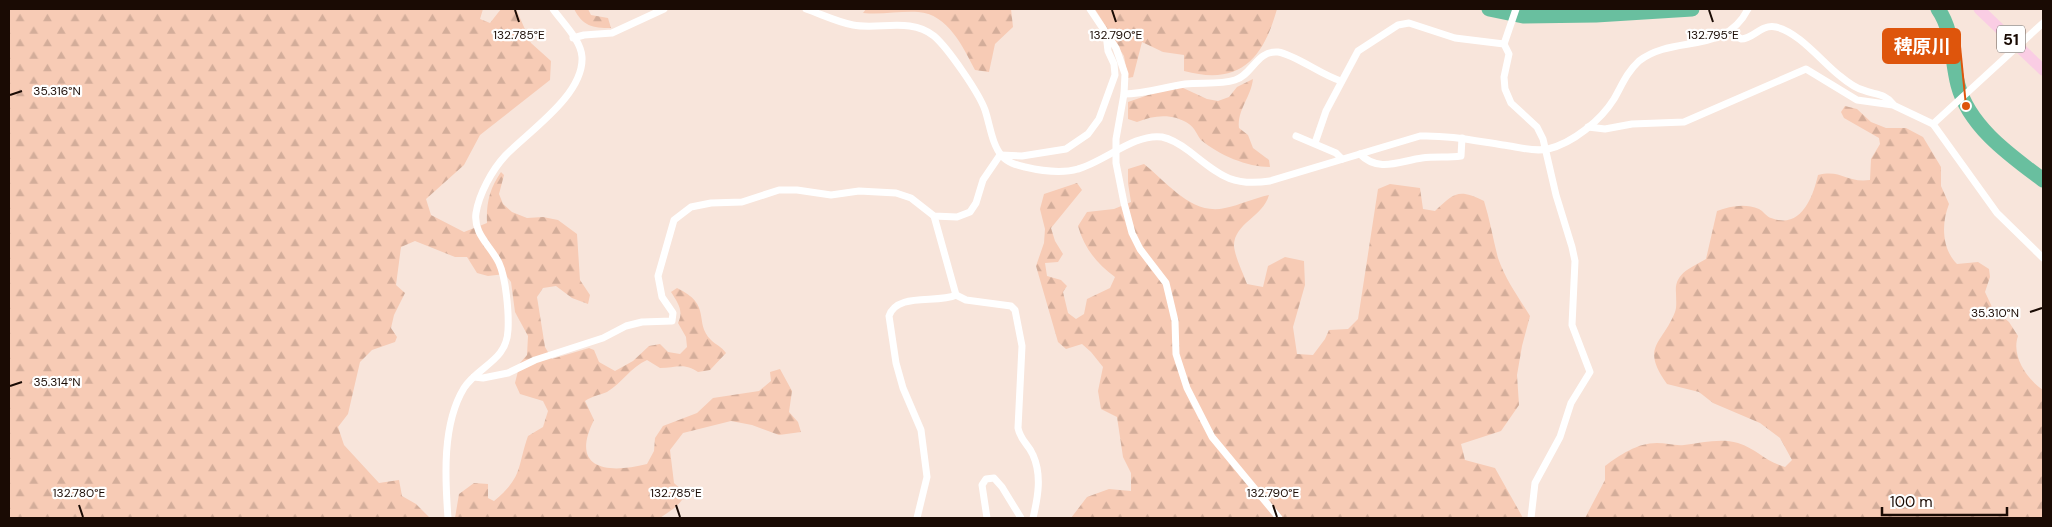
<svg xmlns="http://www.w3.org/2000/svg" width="2052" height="527" font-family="'DM Sans','Noto Sans JP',sans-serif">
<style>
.forest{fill:url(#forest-firs)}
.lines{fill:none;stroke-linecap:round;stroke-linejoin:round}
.river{stroke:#69bf9f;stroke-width:15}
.minor{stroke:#fff;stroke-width:7}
.primary{stroke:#facde4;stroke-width:11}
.ticks{fill:none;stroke:#1a0b04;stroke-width:2}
.labels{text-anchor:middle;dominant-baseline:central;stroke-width:4.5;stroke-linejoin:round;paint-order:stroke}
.shield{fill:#fff;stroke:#5f544f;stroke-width:1}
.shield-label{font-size:16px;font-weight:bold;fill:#1a0b04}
.ticks-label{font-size:12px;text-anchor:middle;fill:#1a0b04;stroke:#fff;stroke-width:4.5;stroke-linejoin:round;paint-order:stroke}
.leader{fill:none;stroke:#de550c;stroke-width:2}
.callout-dot{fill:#de550c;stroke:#fff;stroke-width:2}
.callout{fill:#de550c;stroke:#de550c;stroke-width:2}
.callout-label{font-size:19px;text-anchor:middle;font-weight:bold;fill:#fff}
</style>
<defs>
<pattern id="forest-firs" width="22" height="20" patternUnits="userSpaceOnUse" patternTransform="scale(1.25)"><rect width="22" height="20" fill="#f7cbb5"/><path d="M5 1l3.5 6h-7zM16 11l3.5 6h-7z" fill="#d3ad9a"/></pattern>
</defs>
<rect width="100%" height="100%" fill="#f8e5db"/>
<!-- forest -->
<g class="forest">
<path d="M9,9h474l-3,10 10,4 11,-14h15l15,34 20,18 -1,19 -70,55 -16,30 -38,34 5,16 33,17 23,-9c-1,-20 3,-35 14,-51l3,3 -5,19 4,10 9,8 15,6 16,-1 15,3 19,14 3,46 10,15 -2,9 -16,-6 -16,-12 -13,2 -6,9 8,50 7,12 37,-11 5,2 5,12 16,9 18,-10 16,-15 11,-2 8,8 12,2 7,-7 -1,-10 -8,-14c6,-12 0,-20 -7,-31l6,-4c36,17 16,34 34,52 5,5 10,6 15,13l-16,17 -12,2c-14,-10 -23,-4 -38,-4l-13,-8c-16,7 -25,23 -40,32 -7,3 -15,4 -22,9l9,19c-25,50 14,54 53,44l7,-13 1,-13 8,-12 34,-13 16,-15 46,-7 12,-10 -1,-9 10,-3 12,22 -3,21 9,10 3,10 -22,3 -27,-10 -21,-4 -48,12 -13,17 4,33 11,10c-3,12 -15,18 -25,25h-205l4,-24 15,-11 14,1v14l6,3c29,-24 23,-33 34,-65l15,-9 5,-16 -5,-10 -23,-7 -5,-11 5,-20 7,-8 1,-19 -13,-24 -4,-30 -6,-8 -17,2 -11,-3 -10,-16h-12l-40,-16 -14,6 -5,38 9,8 -11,22 -3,13 6,9 -2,5 -23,8 -12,12 -12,52 -10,13 6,18 35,38 20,-3 3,16 14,8 14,14h-421z"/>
<path d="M574,9h14l3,6 17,3 3,10c-19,0 -28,-2 -37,-19z"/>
<path d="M866,9h145l2,18 -18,17 -6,28 -14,-2c-12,-23 -27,-56 -57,-58 -19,-1 -36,3 -55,1z"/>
<path d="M1095,9h182c-14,50 -37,77 -93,62v-16l-21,-3 -21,-10 -9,35 -5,1 -4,-22z"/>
<path d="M1253,79c-2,18 -16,31 -14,49l9,7 5,13 16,12 1,7c-23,0 -51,-12 -69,-27 -4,-5 -6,-12 -12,-16 -16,-11 -35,-9 -52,-2l-9,-3v-17l35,-12 18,-3 26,12 11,2 11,-4 8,-10z"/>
<path d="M1845,106l12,3 14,13 15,6h20l17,9 18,30v19l8,18c-8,20 -7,45 8,60l21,-2 11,7 1,8 -5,15 7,15 17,15 9,14c-7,20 9,43 25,54v128h-458l20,-38v-14c15,-11 32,-23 52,-23 9,0 18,3 27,2 18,-2 36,-7 54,-2 19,6 26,18 47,24l7,-7 -12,-22 -20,-15 -47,-20 -14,-11 -32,-8c-27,-38 -5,-39 8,-72 2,-5 1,-13 1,-19 -2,-20 15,-25 30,-34l11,-48c13,-5 28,-8 42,-2 4,2 8,8 12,9 30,12 42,-21 47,-43 24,-6 27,8 52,5l1,-21 9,-15 -1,-6 -35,-20 -3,-6z"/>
<path d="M1144,164c23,18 48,52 81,44 15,-3 29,-10 44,-13 -6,22 -35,28 -35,51 1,11 9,27 13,38l16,3 5,-21 17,-9 19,4 1,24 -12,42 4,27 16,1 12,-16 4,-9 19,-1 10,-10 20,-130 12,-5 30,4 3,21 12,2c19,-18 23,-23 49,-10 6,19 9,38 14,57 7,21 21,40 32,58l-8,30 -5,29 2,30 -18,26 -40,13 4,16 30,8 28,50h-452l16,-21 22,-8 22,2v-18l-8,-16 -6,-40 -16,-8 -3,-18 5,-24 -12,-15 -9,-8 -16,5 -8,-7 -22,-76 8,-23 1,-14 -5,-20 4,-15 33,-11 5,7 -31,38 4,13 8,13 -5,8 -13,1 2,13 14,4 6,6 -4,6 5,21 8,6 8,-5 3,-15 23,-11 5,-11c-18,-13 -31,-29 -37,-51l9,-14 27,-3 17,-7 -3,-19v-14z"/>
</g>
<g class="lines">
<!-- river -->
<g class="river">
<path d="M1489,9l34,7 73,-1 96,-6"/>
<path d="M1938,9c16,23 13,50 20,76 11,42 53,71 85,95"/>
</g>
<!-- minor -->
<g class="minor">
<path d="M806,9c15,5 31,13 47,16 26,5 58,-8 81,11 14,12 45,57 51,74 5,15 7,35 17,46 6,7 15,9 23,11 17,4 36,7 53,2 26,-7 57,-36 84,-32 10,2 19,8 27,14 30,23 41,36 81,30l150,-45c28,-1 56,5 83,9 15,2 31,7 45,4 25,-6 53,-29 66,-50 8,-14 13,-27 25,-38 35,-27 85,-5 109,-52"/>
<path d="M1090,9l26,39 9,26 -1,20 -8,45v24l8,40 8,30 8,16 26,34 9,38 1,33 11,34 25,49 67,81"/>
<path d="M1516,9l-12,35 5,10 -5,23 1,12 6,14 26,24 6,12 13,56 16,52 3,14 -3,64 18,47 -19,31 -11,34 -25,46 -4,35"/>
<path d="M1731,31l10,8c13,0 19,-15 35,-12 23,5 46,35 64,49 6,5 15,12 23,14 11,5 22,3 30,14"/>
<path d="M573,38l11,-3 28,-2 52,-24"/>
<path d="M1124,94c21,0 40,-7 61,-10 16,-2 34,1 50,-4 17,-5 22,-30 43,-28 18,3 43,23 63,29"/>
<path d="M1933,124l110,-101"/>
<path d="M1588,127l17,2 27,-5 52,-2 122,-53 51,31 36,5 40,19 64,89 46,45"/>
<path d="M1296,136l40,17 6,6"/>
<path d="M1315,143l11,-32 32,-60 40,-26 11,-2 46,15 49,6"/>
<path d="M1360,154c18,19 40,7 62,4 13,-2 26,0 39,-2l1,-18"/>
<path d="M934,216l22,79 10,5 45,6 4,4 7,36 -4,82c3,14 10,15 15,27 9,20 5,42 0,63"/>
<path d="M474,377l9,1 25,-5 27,-13 68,-22 23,-12 16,-4 30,-1 1,-8 -11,-16 -4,-21 16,-56 17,-13 20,-4 31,-1 37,-12h18l34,5 28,-4 37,2 15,5 23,18 23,1 13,-5 6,-9 7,-23 17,-25 22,1 44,-7 22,-15 11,-15 16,-44 -1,-11 -6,-13 -2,-17"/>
<path d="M448,518c-3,-40 -6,-94 16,-130 14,-22 43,-27 44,-58 1,-17 -2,-52 -9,-67 -8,-17 -26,-29 -23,-50 3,-19 16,-43 29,-57 24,-25 79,-61 77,-99 -1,-17 -20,-35 -29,-48"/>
<path d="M917,518l10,-41 -6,-47 -18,-42 -7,-25 -7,-47c8,-24 48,-12 67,-21"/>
<path d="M987,518l-5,-33 4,-6 8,-1 8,9 19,31"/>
</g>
<!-- primary -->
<path class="primary" d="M1979,9l64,61"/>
</g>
<!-- ticks -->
<path class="ticks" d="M515,10l4,12M1112,10l4,12M1709,10l4,12M10,95l12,-4M2030,312l12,-4M10,386l12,-4M79,505l4,12M676,505l4,12M1273,505l4,12"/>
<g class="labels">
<!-- shield labels -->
<rect class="shield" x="1997" y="25.5" width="28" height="27" rx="4"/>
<g class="shield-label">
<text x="2011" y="39">51</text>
</g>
</g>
<g class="ticks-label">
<text x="519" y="39">132.785°E</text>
<text x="1116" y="39">132.790°E</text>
<text x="1713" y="39">132.795°E</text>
<text x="57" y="95">35.316°N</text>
<text x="1995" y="317">35.310°N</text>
<text x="57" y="386">35.314°N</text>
<text x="79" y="497">132.780°E</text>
<text x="676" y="497">132.785°E</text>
<text x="1273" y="497">132.790°E</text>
</g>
<!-- callouts -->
<path class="leader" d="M1966 106L1960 46"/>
<circle class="callout-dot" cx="1966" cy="106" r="5"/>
<rect class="callout" x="1883" y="29" width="77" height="34" rx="5"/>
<g class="callout-label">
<text x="1922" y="53">稗原川</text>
</g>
<!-- border -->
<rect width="2052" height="527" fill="none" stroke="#1a0b04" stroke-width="20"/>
<!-- scale -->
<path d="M1882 507v8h125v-8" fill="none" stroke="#1a0b04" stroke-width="2.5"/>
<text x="1890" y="507" font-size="15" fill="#1a0b04" stroke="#ffffff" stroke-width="4" paint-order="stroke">100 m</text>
</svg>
